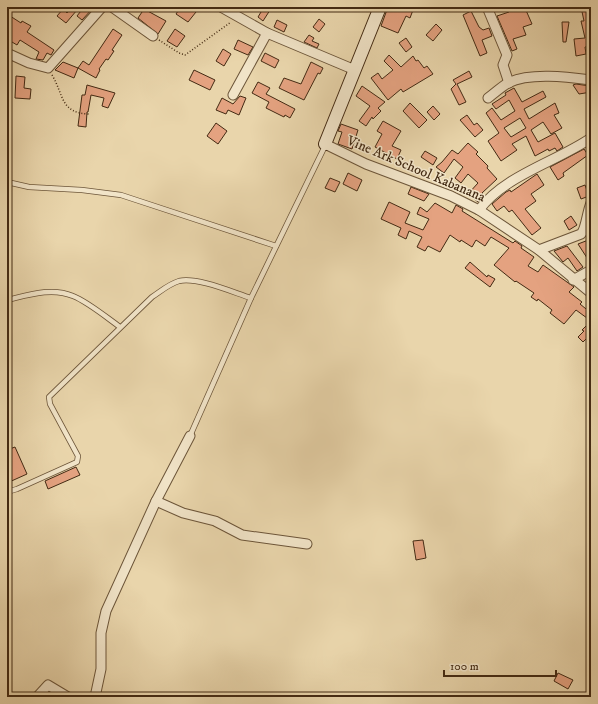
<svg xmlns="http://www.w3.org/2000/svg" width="598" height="704" font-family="'IM FELL DW Pica',serif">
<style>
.building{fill:#e4a280;stroke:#432a13;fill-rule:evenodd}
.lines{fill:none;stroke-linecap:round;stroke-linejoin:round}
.lane-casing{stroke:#6c5539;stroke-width:6}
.street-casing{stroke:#6c5539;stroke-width:11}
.secondary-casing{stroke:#432a13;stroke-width:14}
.path{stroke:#432a13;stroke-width:1.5;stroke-dasharray:1 2;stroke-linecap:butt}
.lane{stroke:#f1e4c8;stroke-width:4.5}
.street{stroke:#f1e4c8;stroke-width:9}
.secondary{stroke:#f1e4c8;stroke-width:12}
.labels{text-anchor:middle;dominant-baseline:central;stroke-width:3;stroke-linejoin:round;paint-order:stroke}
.street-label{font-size:14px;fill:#432a13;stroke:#f1e4c8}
</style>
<rect width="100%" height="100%" fill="#e9d5ab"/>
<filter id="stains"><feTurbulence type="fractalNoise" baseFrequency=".005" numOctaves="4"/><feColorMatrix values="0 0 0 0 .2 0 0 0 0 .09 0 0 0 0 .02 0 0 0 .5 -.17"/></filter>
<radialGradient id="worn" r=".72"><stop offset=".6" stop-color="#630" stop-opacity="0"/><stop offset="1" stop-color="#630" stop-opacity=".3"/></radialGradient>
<!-- building -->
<g class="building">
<path d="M72,7l5,3 -11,13 -9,-7 6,-7 4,4z"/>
<path d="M84,7h10l-12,13 -5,-4z"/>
<path d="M173,7h16l7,5 -8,10 -12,-8 2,-3z"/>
<path d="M264,7h8l-9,14 -5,-4z"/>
<path d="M388,7h18l7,3 -3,8 -4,-2 -8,17 -17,-7z"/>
<path d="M512,7h5l1,4 7,-3 7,16 -9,3 3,8 -13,4 4,10 -5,2 -15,-35 12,-4 -1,-4z"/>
<path d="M581,7h7l3,14v25l-6,1 1,7 -10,2 -2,-17 11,-1 -4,-17h3z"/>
<path d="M144,9l22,12 -8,13 -20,-16z"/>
<path d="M471,11l8,16 4,3 6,-2 3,8 -10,4 5,13 -7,3 -17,-41z"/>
<path d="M7,14l14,9 1,-2 9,5 -4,6 27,18 -3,5 -4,-2 -4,7 -7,-1 3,-7 -19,-12 -3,5 -10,-6z"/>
<path d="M319,19l6,5 -6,8 -6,-5z"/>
<path d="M277,20l10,5 -3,7 -10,-5z"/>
<path d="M562,22h7l-3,20h-3z"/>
<path d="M436,24l6,6 -9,11 -7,-6z"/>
<path d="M113,29l9,6 -10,15 2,1 -6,9 -2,-1 -7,10 1,1 -4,8 -18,-10 -4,10 -19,-8 8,-8 15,6 5,-7 6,4z"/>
<path d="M175,29l10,7 -8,11 -10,-6z"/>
<path d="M309,35l5,3 -2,3 7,3 -2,4 -13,-6z"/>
<path d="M406,38l6,9 -6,5 -7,-9z"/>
<path d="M238,40l15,7 -5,8 -14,-6z"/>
<path d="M223,49l8,5 -7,12 -8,-5z"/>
<path d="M265,53l14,7 -4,8 -14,-7z"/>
<path d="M389,55l12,12 12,-11 3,5 2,-1 6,8 3,-2 6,8 -30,18 -2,-3 -13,11 -17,-22 7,-5 4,6 11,-9 -9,-9z"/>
<path d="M311,62l12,6 -3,6 -2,-1 -14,27 -25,-12 5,-10 17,6z"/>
<path d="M194,70l21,10 -5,10 -21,-10z"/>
<path d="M469,71l3,6 -15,7 9,18 -7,3 -8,-16 5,-5 -3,-4z"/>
<path d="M16,76l9,1 -1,11 7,1 -1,10 -15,-1z"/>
<path d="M258,82l12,6 -4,6 29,15 -5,9 -5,-3 -1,2 -18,-9 3,-6 -17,-9z"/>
<path d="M576,84l14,2 1,6 -12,2 -6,-9z"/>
<path d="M87,85l28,8 -7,15 -6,-2 2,-8 -13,-3 -3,17h-1l-1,15 -8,-1 4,-31h3z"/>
<path d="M362,86l23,16 -7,6 3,3 -8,8 -1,-2 -6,9 -7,-5 11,-15 -14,-10z"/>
<path d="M514,88l8,14 21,-11 3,6 -22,12 5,10 26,-16 4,10 -5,2 8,13 -11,6 -8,-12 -12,8 7,12 17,-9 8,14 -6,4 -2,-3 -6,3 -1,-2 -13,7 -9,-20 -14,8 5,6 -16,11 -13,-20 11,-8 -13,-20 6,-5 9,12 14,-9 -6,-11 -13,9 -4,-5 14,-9 -1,-2zM520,118l6,10 -15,9 -7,-9z"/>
<path d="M240,96l6,2 -7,17 -11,-5 -2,4 -10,-4 6,-12 11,6z"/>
<path d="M410,103l17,17 -8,8 -16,-17z"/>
<path d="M433,106l7,8 -6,6 -7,-8z"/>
<path d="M467,115l7,10 3,-2 6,7 -8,7 -15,-17z"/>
<path d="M383,121l18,10 -9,15 9,4 -4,9 -22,-12 7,-13 -5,-3z"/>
<path d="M216,123l11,8 -9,13 -11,-8z"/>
<path d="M341,124l17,6 -6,19 -14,-5 4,-12 -4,-1z"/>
<path d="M468,143l10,9 -2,2 12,12 -1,2 10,11 -15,14 2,2 -6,7 -10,-8 10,-11 -10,-9 -7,9 -6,-5 8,-11 -9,-8 -10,14 -8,-6 6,-5 10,-12 6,4z"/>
<path d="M584,149l4,6 -25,18 1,3 -6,4 -8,-13z"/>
<path d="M425,151l12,7 -4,7 -12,-8z"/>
<path d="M348,173l14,7 -5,11 -14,-7z"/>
<path d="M537,174l7,11 -13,9 5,7 -11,8 16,19 -9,7 -20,-25 -3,2 -5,-6 -7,5 -5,-7 14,-12 4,-2 1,2z"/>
<path d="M330,178l10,4 -5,10 -10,-4z"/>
<path d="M585,185l4,11 -8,3 -4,-11z"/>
<path d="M411,187l18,7 -5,7 -16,-7z"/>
<path d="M389,202l21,10 -5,11 18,7 6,-11 -12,-5 3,-7 7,5 8,-9 17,10 4,-8 7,4 -1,2 51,32 2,-2 7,5 -1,2 13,9 -6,9 10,6 5,-7 31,22 -5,5 13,10 -2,2 11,9v8l-15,-11 -12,14 -14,-11 2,-3 -14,-11 -1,2 -6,-4 3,-4 -18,-12 -1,1 -21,-17 15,-17 -18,-11 -6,9 -9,-6 -4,7 -11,-7 -1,2 -10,-7 -10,17 -12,-6 -3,5 -8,-4 5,-10 -13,-6 -3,8 -8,-4 3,-7 -20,-9z"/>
<path d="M571,216l6,9 -8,5 -5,-9z"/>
<path d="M591,239v25l-13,-20z"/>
<path d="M567,246l16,21 -6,4 -9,-13 -5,4 -9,-11z"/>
<path d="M470,262l17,15 1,-2 7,4 -5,8 -25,-19z"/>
<path d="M591,321v17l-2,-2 -6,6 -5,-5 6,-6 -2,-1z"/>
<path d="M15,447l12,27 -20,9v-33z"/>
<path d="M76,467l4,8 -32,14 -3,-8z"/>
<path d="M423,540l3,18 -10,2 -3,-19z"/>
<path d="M558,673l15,7 -5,9 -14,-8z"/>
</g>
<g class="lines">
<defs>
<g id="lane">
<path d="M7,182l22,5 53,3 39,5 155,51"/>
<path d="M7,300c21,-5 45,-13 66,-4 15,6 33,21 47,31"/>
<path d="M190,436l61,-138"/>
<path d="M7,492l10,-3 60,-27 1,-6 -28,-52 -1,-7 103,-100c9,-6 17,-13 27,-16 19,-4 53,11 72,17l74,-152"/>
</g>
<g id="street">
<path d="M112,7l41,29"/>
<path d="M221,7l46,26 88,37"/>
<path d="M487,7l20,48 -4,10 6,18"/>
<path d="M7,53l22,10 19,5 54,-61"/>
<path d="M233,95l34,-62"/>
<path d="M488,98c7,-5 13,-11 20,-15 21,-11 60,-6 83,-3"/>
<path d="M325,144l41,20 85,32 28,14 60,40 52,43"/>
<path d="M479,210c26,-35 77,-48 112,-72"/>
<path d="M539,250l42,-16c5,-5 6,-22 10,-31"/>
<path d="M573,280l18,-10"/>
<path d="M156,501l27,12 32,8 27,14 65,9"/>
<path d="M37,697l11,-12 20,12"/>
<path d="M95,697l6,-28v-36l5,-22 50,-110 34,-65"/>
</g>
<path id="secondary" d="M325,144l55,-137"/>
</defs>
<!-- lane casing -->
<use href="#lane" class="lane-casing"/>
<!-- street casing -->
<use href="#street" class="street-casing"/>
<!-- secondary casing -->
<use href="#secondary" class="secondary-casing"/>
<!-- path -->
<g class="path">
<path d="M159,40l20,13 6,2 46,-33"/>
<path d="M52,75c12,20 8,38 37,39"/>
</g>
<!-- lane -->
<use href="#lane" class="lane"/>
<!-- street -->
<use href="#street" class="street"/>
<!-- secondary -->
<use href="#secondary" class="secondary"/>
</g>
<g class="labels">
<!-- street labels -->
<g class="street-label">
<text transform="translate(416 169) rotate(23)">Vine Ark School Kabanana</text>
</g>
</g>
<!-- margin -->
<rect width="598" height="704" fill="none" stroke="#e9d5ab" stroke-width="24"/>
<rect x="8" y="8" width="582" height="688" fill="none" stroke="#432a13" stroke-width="2"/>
<rect x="12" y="12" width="574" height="680" fill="none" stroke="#432a13"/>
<!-- scale -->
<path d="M444 670v6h112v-6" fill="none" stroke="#432a13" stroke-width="2"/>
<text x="450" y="670" font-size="12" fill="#432a13" stroke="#f1e4c8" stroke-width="3" paint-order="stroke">100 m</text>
<rect width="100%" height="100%" filter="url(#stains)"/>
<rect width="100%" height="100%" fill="url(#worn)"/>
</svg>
